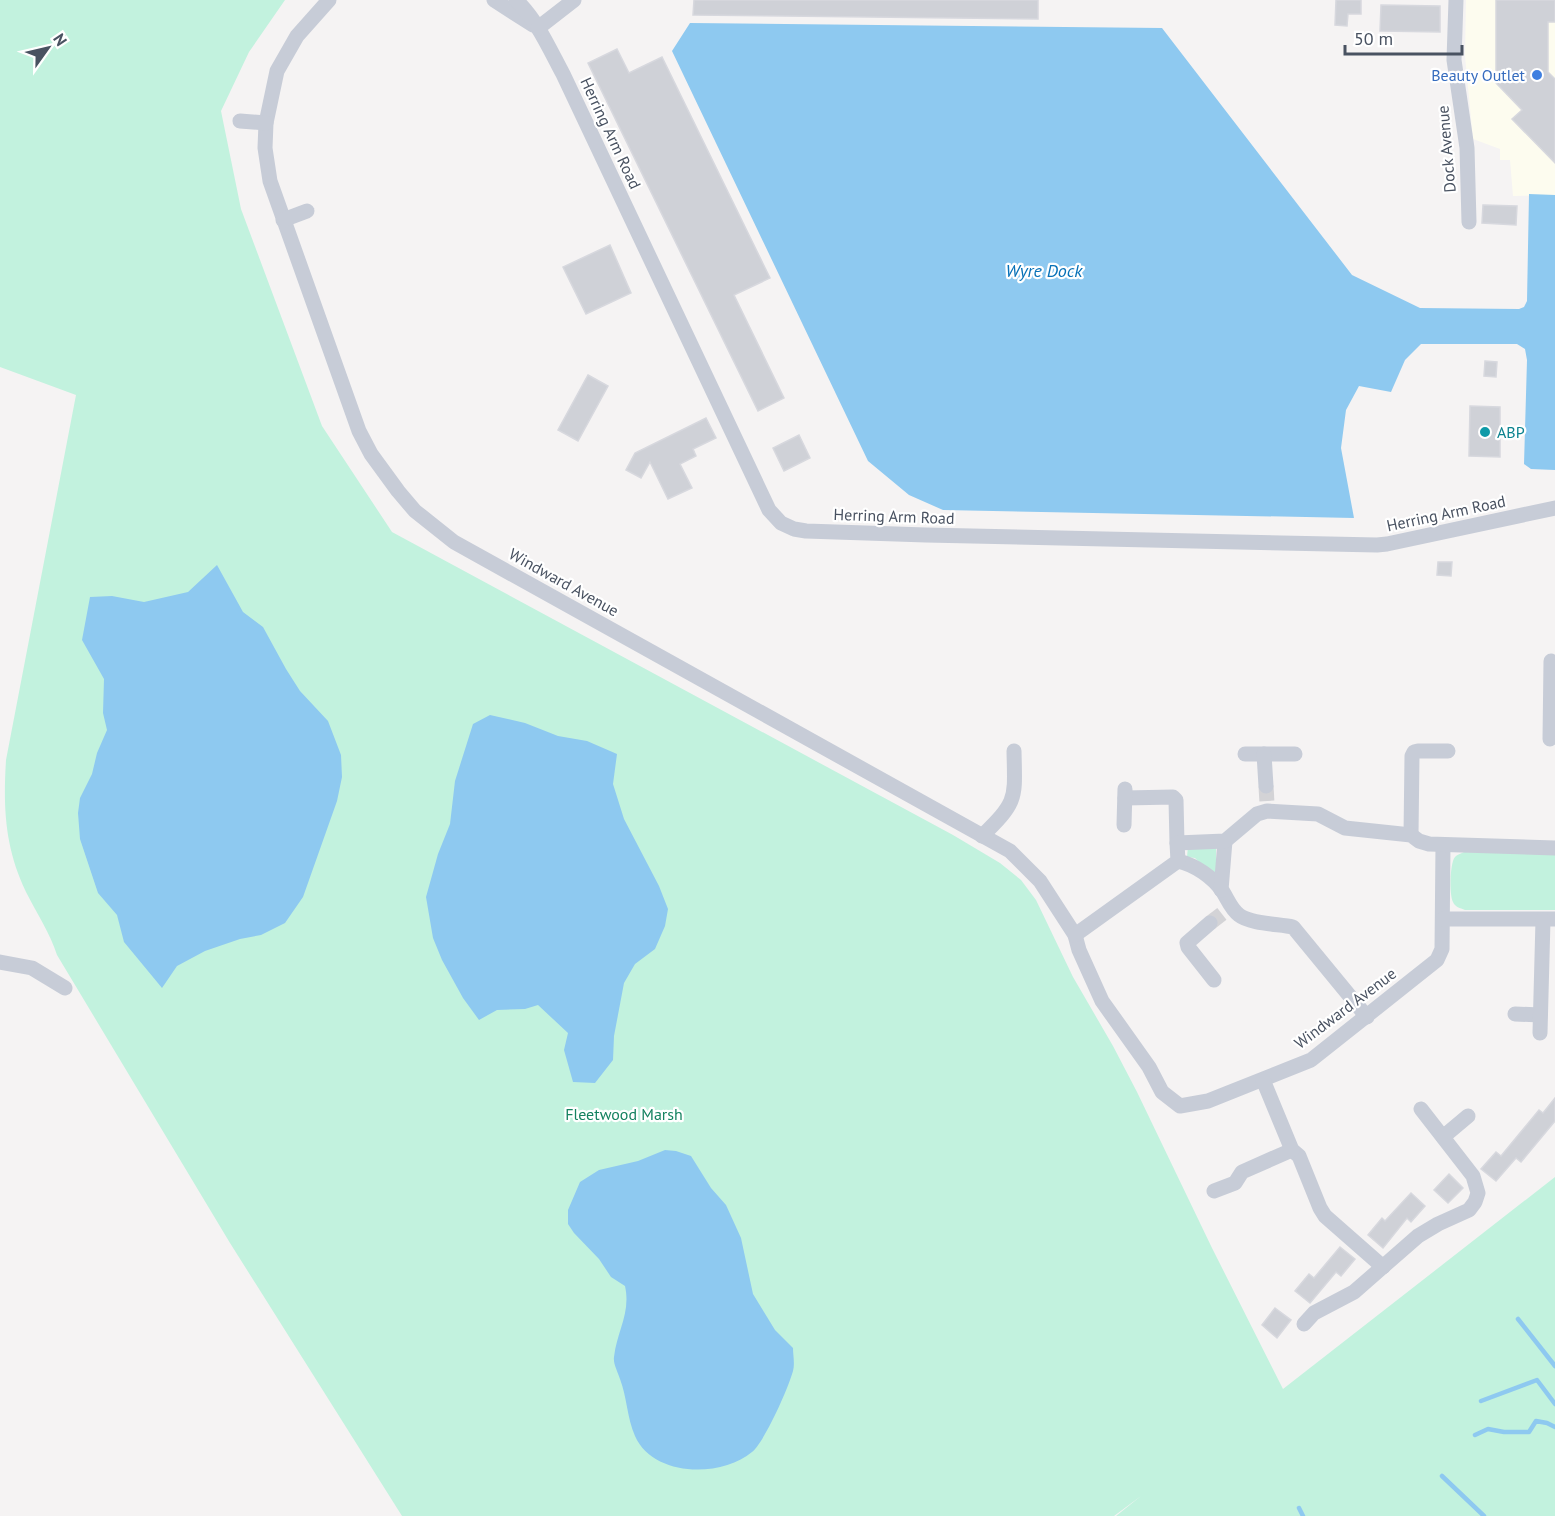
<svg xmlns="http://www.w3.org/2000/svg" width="1555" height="1516" font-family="'PT Sans',sans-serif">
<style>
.commercial{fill:#fdfcef}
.green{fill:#c2f2de}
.water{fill:#8ec9f0}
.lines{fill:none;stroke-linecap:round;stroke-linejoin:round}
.stream{stroke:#8ec9f0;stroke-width:4.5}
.building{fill:#cfd1d7;stroke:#d7d8de;stroke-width:1.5}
.street-tunnel{stroke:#d3d3d6;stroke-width:15;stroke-dasharray:15 8;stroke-linecap:butt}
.street{stroke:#c7ccd7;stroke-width:15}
.shop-dot{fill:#3f7fe0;stroke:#fff;stroke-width:2}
.culture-dot{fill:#0f9aa8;stroke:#fff;stroke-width:2}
.labels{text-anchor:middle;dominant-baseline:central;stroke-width:4.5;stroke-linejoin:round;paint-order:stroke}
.shop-label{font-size:16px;fill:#366cbe;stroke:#fff;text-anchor:end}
.street-label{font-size:16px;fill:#495261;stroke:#fff}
.culture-label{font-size:16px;fill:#0d838f;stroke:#fff;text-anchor:start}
.park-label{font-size:16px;fill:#158260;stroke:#fff}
.water-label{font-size:18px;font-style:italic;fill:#0771b7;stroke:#fff}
</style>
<rect width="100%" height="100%" fill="#f5f3f3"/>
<!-- commercial -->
<path class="commercial" d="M1466,0h89v195l-42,1 -3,-36h-10v-11l-27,-10 -8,-83z"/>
<!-- green -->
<g class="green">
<path d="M0,0h285l-36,52 -28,59 20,98 81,217 70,106 561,303 47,28 21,17 15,20 37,77 40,69 24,46 75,156 71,141 272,-212v339h-439l25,-20 -27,20h-712l-172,-273 -173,-288c-7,-22 -20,-41 -31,-63 -21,-44 -23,-83 -20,-132l70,-365 -76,-28z"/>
<path d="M1188,846l28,1v26l-7,-1 -14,-14 -8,-1z"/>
<path d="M1464,852l91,2v56h-90c-5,-2 -10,-3 -12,-8 -4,-7 -3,-40 2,-45 3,-3 5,-3 9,-5z"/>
</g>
<!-- water -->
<g class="water">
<path d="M690,23l472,5 190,247 68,33 99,1 5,-2 3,-6 2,-107 26,1v275l-24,-1 -7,-5 3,-104 -2,-11 -8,-5h-96l-16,16 -14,32 -32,-6 -13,24 -5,38 13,70 -411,-8 -34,-15 -41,-34 -196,-410z"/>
<path d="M217,565l26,47 20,15 23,42 14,22 28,30 13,34 1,22 -5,24 -34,96 -18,26 -24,12 -21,4 -35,12 -28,15 -15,22 -38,-46 -7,-27 -19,-22 -18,-54 -2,-26 2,-15 12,-24 5,-21 10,-23 -4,-17 1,-34 -22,-39 8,-43 22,-1 32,6 44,-10z"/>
<path d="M490,715l35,8 33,13 29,5 30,13 -4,30 11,35 35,67 9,23 -3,17 -10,23 -20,15 -11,19 -10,53 -1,24 -18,23 -22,-1 -9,-32 4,-17 -30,-28 -13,4 -28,1 -18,10 -16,-22 -21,-38 -9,-22 -7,-41 12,-43 12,-30 5,-43 18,-57z"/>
<path d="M665,1150l11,1 15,5 20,32 15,17 15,33 12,56 22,36 18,18c0,7 2,16 0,23 -5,18 -28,70 -41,81 -31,26 -99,25 -117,-16 -8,-18 -8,-39 -15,-57 -2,-7 -7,-15 -6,-22 3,-26 17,-44 11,-71l-14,-9 -12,-18 -25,-26 -6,-9v-14l12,-28 19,-12 39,-9z"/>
</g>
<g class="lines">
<!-- stream -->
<g class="stream">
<path d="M1518,1319l37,47"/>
<path d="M1481,1401l56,-21 18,24"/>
<path d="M1475,1435l13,-6 16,3h25l7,-11 11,2 8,4"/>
<path d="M1442,1476l42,40"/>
<path d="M1299,1508l4,8"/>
</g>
</g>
<!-- building -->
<g class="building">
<path d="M694,0h344v19l-345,-4z"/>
<path d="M1336,0h25v14h-13l-1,12 -12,-1z"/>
<path d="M1496,0h59v22h-7v50l7,7v84l-43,-44 10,-9 -26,-27z"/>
<path d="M1381,5l59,1v26l-60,-1z"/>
<path d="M617,49l12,24 33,-16 108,221 -36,17 50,103 -26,13 -170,-348z"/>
<path d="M1483,205l34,1 -1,19 -34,-2z"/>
<path d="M610,245l21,48 -45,21 -23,-47z"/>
<path d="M1485,361l12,1 -1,15 -12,-1z"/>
<path d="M588,375l20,11 -30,55 -20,-11z"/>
<path d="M1470,406l30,1v50l-31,-1z"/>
<path d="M706,418l10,20 -23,11 3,7 -16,8 12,24 -24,11 -18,-37 -9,16 -15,-8 9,-17z"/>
<path d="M799,435l11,23 -26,13 -11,-23z"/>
<path d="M1438,562h14l-1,14 -14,-1z"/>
<path d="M1555,1098v23l-34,41 -5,-4 -20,23 -15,-12 15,-17 5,4 38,-46 4,3z"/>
<path d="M1449,1174l14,14 -15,15 -14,-13z"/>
<path d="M1411,1193l14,13 -14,16 -4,-4 -24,30 -15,-13 14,-17 3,3z"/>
<path d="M1340,1247l15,12 -14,17 -5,-4 -26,31 -15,-12 14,-17 5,4z"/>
<path d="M1275,1308l16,12 -14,18 -15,-13z"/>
</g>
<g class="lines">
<!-- street-tunnel -->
<g class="street-tunnel">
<path d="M1266,786l1,17"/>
<path d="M1210,923l13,-10"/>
</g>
<!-- street -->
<g class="street">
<path d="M329,0l-32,36 -20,35 -11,52 -1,25 5,33 89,250 12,23 27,37 17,20 39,31 556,309 30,30 35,54 4,15 23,51 47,66 13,25 18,14 28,-5 103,-41 126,-100 5,-11 1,-104"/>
<path d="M494,0l39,25"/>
<path d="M516,0c21,20 33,48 47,74l206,436 12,13 13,6 12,2 120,4 451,10 10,-1 168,-36"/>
<path d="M1456,0l-2,60 13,88 2,74"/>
<path d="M538,28l36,-28"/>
<path d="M240,121l26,2"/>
<path d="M283,220l24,-9"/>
<path d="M1550,739l1,-78"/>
<path d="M1245,754h50"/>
<path d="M1264,754l2,32"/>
<path d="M1125,798l48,-1 3,3 1,43"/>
<path d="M1124,825l1,-36"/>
<path d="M1411,835l1,-79 2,-4 4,-1h30"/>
<path d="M982,836c36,-35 33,-37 32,-85"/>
<path d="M1178,861c17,4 35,16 45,31 5,8 8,17 16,23 11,9 40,9 54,12l74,90"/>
<path d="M1221,890l4,-49"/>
<path d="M1443,919h112"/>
<path d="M1210,923l-23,20 1,4 26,33"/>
<path d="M1075,935l103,-74 -1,-18 48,-2 32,-27 10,-3 51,3 27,14 66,7 8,6 10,3 126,4"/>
<path d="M0,962l32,6 33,20"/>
<path d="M1515,1014l25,1"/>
<path d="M1540,1033l3,-113"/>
<path d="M1263,1080l29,70 7,6 21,52 5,8 58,51"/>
<path d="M1443,1137l25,-21"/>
<path d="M1214,1191l21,-8 7,-11 50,-22"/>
<path d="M1304,1324l10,-11 40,-21 64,-56 20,-12 31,-14 6,-8 3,-9 -5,-17 -52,-67"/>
</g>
</g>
<!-- markers -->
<circle class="shop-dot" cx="1537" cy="75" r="6"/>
<circle class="culture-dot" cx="1485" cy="432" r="6"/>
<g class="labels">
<!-- shop labels -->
<g class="shop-label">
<text x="1525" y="75">Beauty Outlet</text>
</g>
<!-- street labels -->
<g class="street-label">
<text transform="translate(611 133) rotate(65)">Herring Arm Road</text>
<text transform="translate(1446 149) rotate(-95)">Dock Avenue</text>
<text transform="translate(1446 513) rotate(-12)">Herring Arm Road</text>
<text transform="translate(894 516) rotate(2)">Herring Arm Road</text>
<text transform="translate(564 582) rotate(29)">Windward Avenue</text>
<text transform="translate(1345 1008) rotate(-37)">Windward Avenue</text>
</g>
<!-- culture labels -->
<g class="culture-label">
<text x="1497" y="432">ABP</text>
</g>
<!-- park labels -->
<g class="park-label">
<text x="624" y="1114">Fleetwood Marsh</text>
</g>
<!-- water labels -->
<g class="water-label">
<text x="1044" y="270">Wyre Dock</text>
</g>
</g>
<!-- north arrow -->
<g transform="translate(48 48) rotate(56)" stroke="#ffffff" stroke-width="4.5" paint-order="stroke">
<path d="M0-4.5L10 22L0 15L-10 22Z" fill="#495261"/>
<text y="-9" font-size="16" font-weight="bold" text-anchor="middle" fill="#495261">N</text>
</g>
<!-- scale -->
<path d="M1345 45v9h117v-9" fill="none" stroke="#495261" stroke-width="3"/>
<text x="1354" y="45" font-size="18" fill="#495261" stroke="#ffffff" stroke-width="4.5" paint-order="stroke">50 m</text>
</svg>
